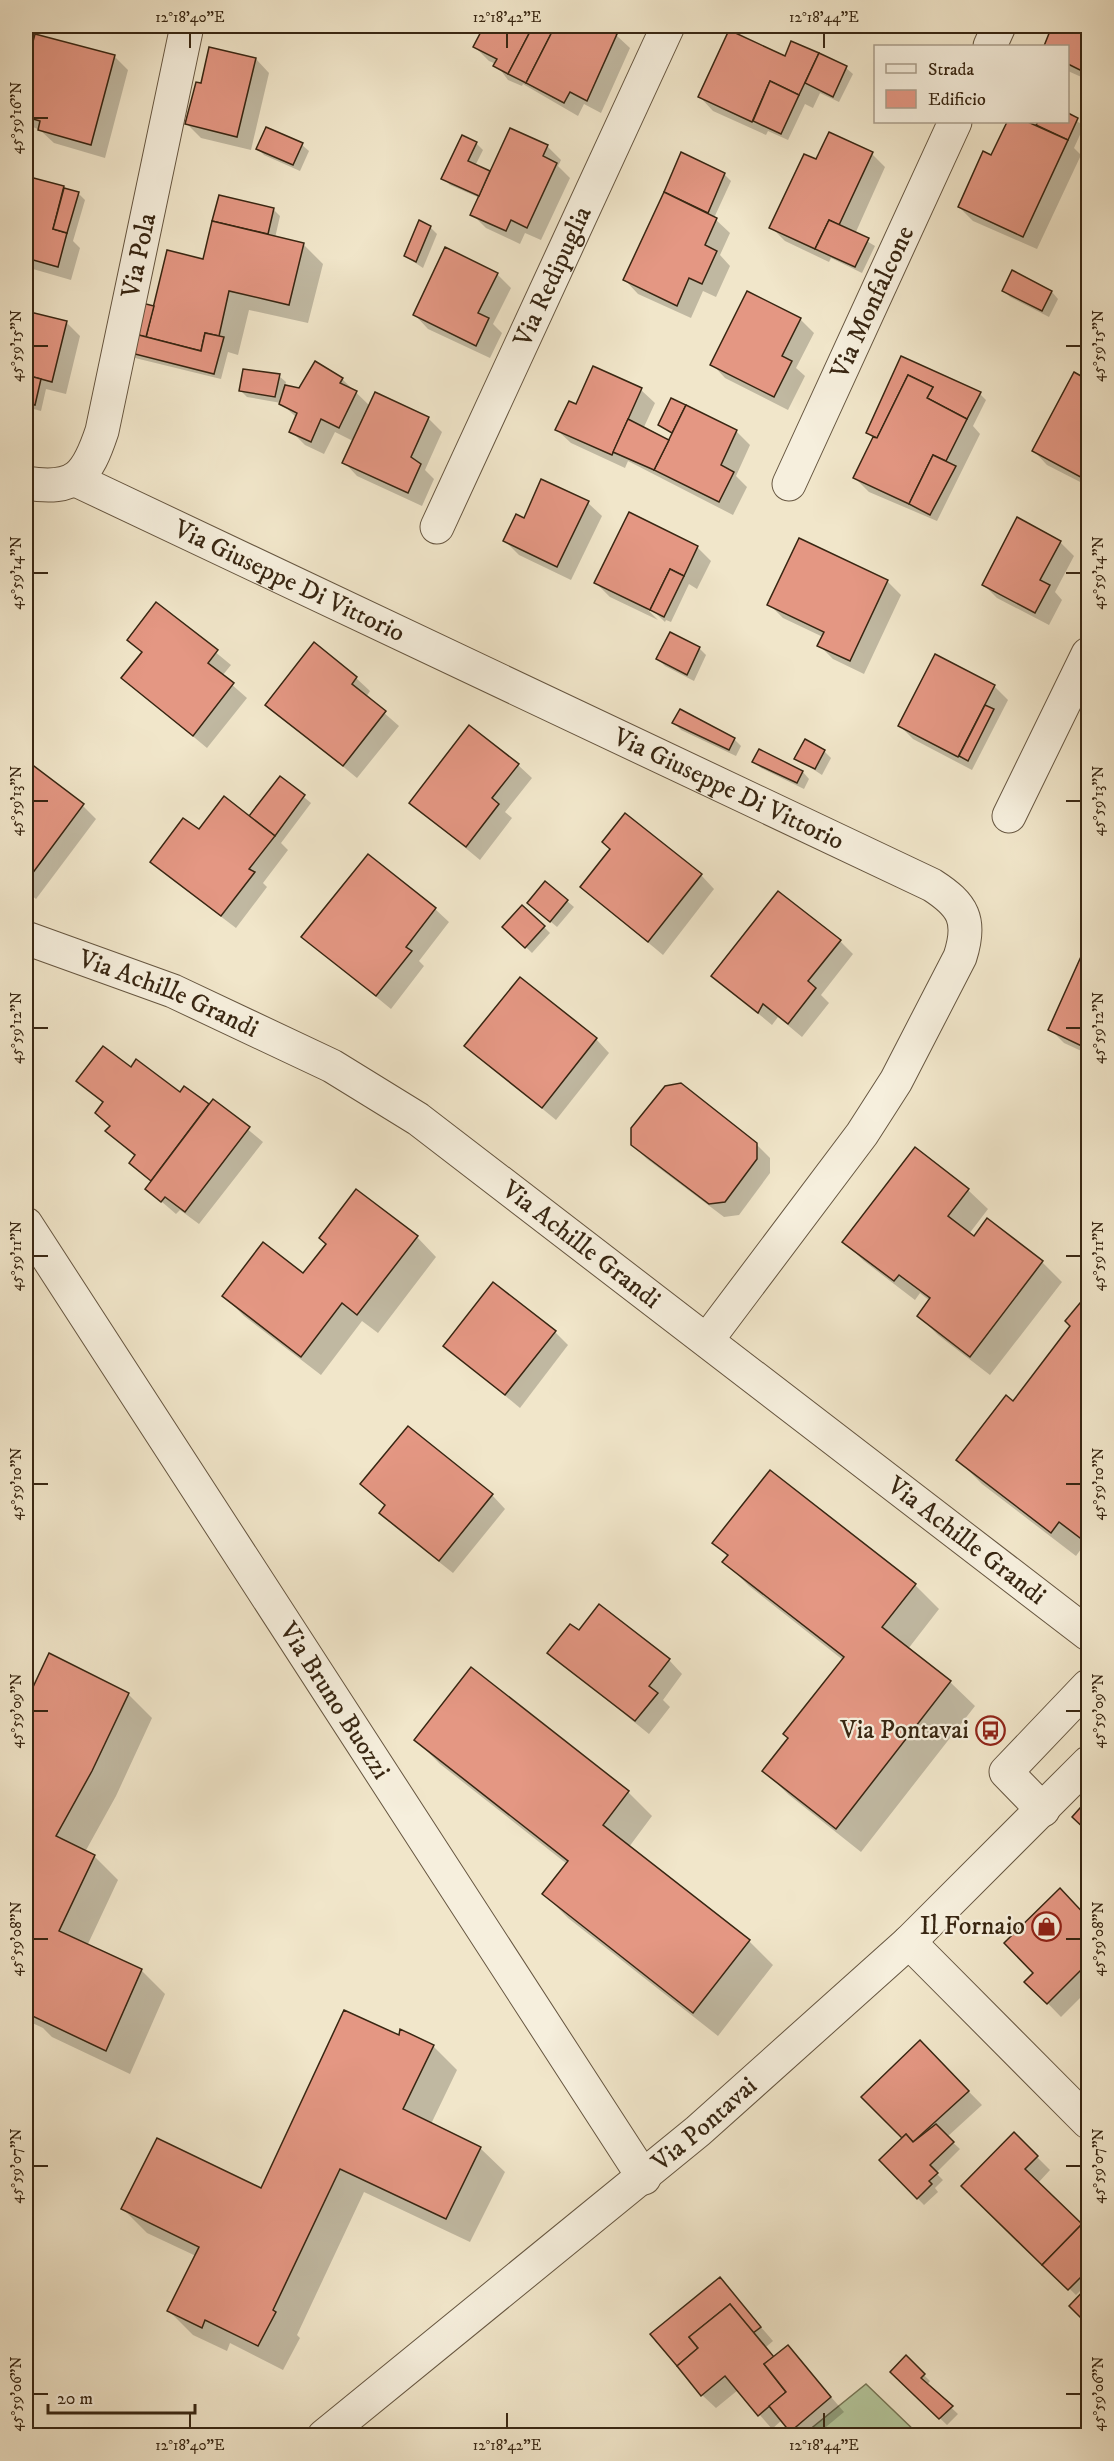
<svg xmlns="http://www.w3.org/2000/svg" width="1114" height="2461" font-family="'IM FELL DW Pica',serif">
<style>
.green{fill:#b4c69b;stroke:#767656;stroke-width:1.5}
.shadow{fill:#0003}
.building{fill:#e49783;stroke:#382612;stroke-width:1.5}
.lines{fill:none;stroke-linecap:round;stroke-linejoin:round}
.minor-casing{stroke:#665640;stroke-width:35}
.minor{stroke:#f6efdd;stroke-width:33}
.ticks{fill:none;stroke:#382612;stroke-width:2}
.labels{text-anchor:middle;dominant-baseline:central;stroke-width:4.5;stroke-linejoin:round;paint-order:stroke}
.street-label{font-size:26px;fill:#382612;stroke:#f6efdd}
.poi-label{font-size:26px;fill:#382612;stroke:#f6efdd;text-anchor:end}
.neatline{fill:none;stroke:#382612;stroke-width:2}
.ticks-label{font-size:15px;text-anchor:middle;fill:#382612}
</style>
<rect width="100%" height="100%" fill="#f1e6ca"/>
<filter id="stains"><feTurbulence type="fractalNoise" baseFrequency=".00333" numOctaves="4"/><feColorMatrix values="0 0 0 0 .2 0 0 0 0 .09 0 0 0 0 .02 0 0 0 .5 -.17"/></filter>
<radialGradient id="worn" r=".72"><stop offset=".6" stop-color="#630" stop-opacity="0"/><stop offset="1" stop-color="#630" stop-opacity=".3"/></radialGradient>
<!-- green -->
<path class="green" d="M866,2384l53,51h-116z"/>
<!-- shadow -->
<g class="shadow">
<path d="M486,26h126l6,5 -2,4 14,13 -29,65 -17,-9 -6,12 -55,-32 -1,2 -14,-6 -12,-16 -7,-3 -14,-14z"/>
<path d="M1051,26h37v54l-20,-9v-25h-23l9,-18z"/>
<path d="M36,35l78,21 14,14 -23,88 -51,-15 -14,-13 -14,-6v-50z"/>
<path d="M792,43l54,25 7,6 -14,28 -19,-9 -7,15 -8,-4 -17,36 -20,-9 -2,4 -53,-24 -13,-14 85,-39z"/>
<path d="M256,59l13,14 -18,77 -50,-12 -14,-14 16,-40z"/>
<path d="M1068,115l16,11 -10,22 7,7 -44,94 -64,-28 -14,-14 33,-50 16,-35h16l19,9 -5,-6 2,-3h28z"/>
<path d="M267,129l35,16 7,6 -9,20 -36,-16 -6,-6z"/>
<path d="M476,143l7,7 -8,16 16,7 56,-27 14,14 -3,6 12,12 -29,62 -16,-7 -5,11 -34,-16 -14,-14 8,-16 -30,-13 -7,-7z"/>
<path d="M682,154l42,20 7,7 -17,37 16,15 -10,22 10,11 -14,31 -13,-6 -12,27 -53,-24 -13,-14z"/>
<path d="M872,154l13,13 -30,67 20,12 -13,27 -31,-15 -2,4 -44,-21 -14,-14 46,-66z"/>
<path d="M26,178l52,15 7,7 -12,41 7,7 -9,32 -45,-13z"/>
<path d="M220,197l53,12 7,7 -5,22 29,7 19,19 -15,59 -59,-13 -11,45 -10,-3 -7,27 -86,-21 -7,-6 25,-44 51,-47z"/>
<path d="M430,227l7,7 -14,34 -18,-12z"/>
<path d="M1013,272l39,20 6,7 -9,18 -39,-20 -7,-7z"/>
<path d="M497,274l14,14 -18,36 9,9 -12,25 -62,-29 -13,-14z"/>
<path d="M26,313l40,9 14,14 -14,58 -20,-5 -5,22 -15,-4z"/>
<path d="M800,319l14,14 -18,35 9,8 -17,34 -63,-32 -13,-14z"/>
<path d="M1074,374l14,7v105l-41,-21 -13,-14z"/>
<path d="M279,376l7,6 -1,4 15,4 42,-11 28,27 5,-12 53,24 14,14 -17,38 9,9 -12,27 -65,-30 -13,-14 9,-21 -18,-9 -11,22 -19,-9 -14,-14 6,-13 -16,-15 -34,-6 -7,-7z"/>
<path d="M641,390l14,13 -11,24 25,15 4,-7 -13,-10 25,-19 51,25 14,14 -14,31 11,11 -14,28 -105,-54 -3,7 -54,-25 -14,-13 19,-24z"/>
<path d="M980,394l6,6 -13,26 7,8 -43,87 -68,-29 -14,-14 19,-39 -6,-6z"/>
<path d="M588,503l14,13 -31,64 -52,-25 -14,-14 19,-21z"/>
<path d="M1060,542l14,14 -19,36 7,8 -13,25 -52,-27 -13,-13z"/>
<path d="M697,547l14,14 -14,28 -8,-5 -18,38 -5,-2 -1,2 -19,-18 -2,2 14,14 -48,-23 -14,-14z"/>
<path d="M887,581l14,14 -37,79 -31,-15 -14,-14 4,-8 -40,-19 -14,-14z"/>
<path d="M157,604l74,61 -9,11 25,22 -40,50 -84,-70 19,-25 -13,-13z"/>
<path d="M699,648l7,7 -12,26 -29,-15 -7,-7z"/>
<path d="M935,656l59,30 14,14 -36,70 -59,-31 -13,-13z"/>
<path d="M356,678l14,13 -4,6 33,29 -42,52 -90,-74z"/>
<path d="M674,723l60,16 7,7 -5,10 -55,-26z"/>
<path d="M760,751l43,21 6,7 -5,10 -43,-21 -7,-6z"/>
<path d="M824,751l7,7 -9,17 -26,-17z"/>
<path d="M26,762l57,44 13,13 -60,80 -10,-8z"/>
<path d="M518,765l14,13 -27,34 7,6 -32,42 -69,-57z"/>
<path d="M281,778l30,25 -30,40 7,7 -25,33 4,4 -31,41 -70,-53 -14,-13 47,-31 51,-13z"/>
<path d="M701,875l13,14 -51,66 -81,-68z"/>
<path d="M567,901l7,6 -17,20 -21,-18z"/>
<path d="M435,909l14,13 -30,39 5,5 -33,43 -88,-72z"/>
<path d="M505,927h39l6,6 -18,20z"/>
<path d="M840,941l13,13 -32,41 8,8 -27,34 -24,-20 -6,8 -59,-49z"/>
<path d="M1088,945v109l-24,-11 -14,-14z"/>
<path d="M596,1039l13,14 -53,67 -90,-74z"/>
<path d="M131,1070l50,24 4,-6 24,18 5,-5 49,41 -64,82 -19,-14 -4,4 -29,-25 5,-7 -21,-19 5,-6 -29,-26 4,-4 -7,-23 -26,-24z"/>
<path d="M756,1144l14,14v15l-31,42 -15,2 -77,-58 -15,-14z"/>
<path d="M968,1190l20,19 -19,25 6,4 13,-18 54,42 20,20 -72,93 -52,-40 -19,-19 11,-15 -10,-8 -5,7 -51,-39 -20,-19z"/>
<path d="M356,1191l61,46 19,20 -58,76 -16,-12 -41,54 -77,-59 -20,-20 79,-21 24,-31z"/>
<path d="M1088,1306v243l-4,-4 -8,11 -94,-72 -24,-24 55,-57z"/>
<path d="M555,1332l13,13 -48,63 -75,-62z"/>
<path d="M362,1484l130,11 13,14 -52,64 -58,-46 -14,-14 5,-7z"/>
<path d="M714,1543l201,42 24,24 -31,40 42,33 25,24 -114,146 -72,-57 -25,-24 79,-111 -94,-74 -25,-25 4,-4z"/>
<path d="M579,1632l90,28 13,14 -19,26 7,7 -21,27 -100,-81z"/>
<path d="M50,1655l78,39 24,24 -36,78 -31,56 9,4 24,24 -31,66 54,24 24,24 -35,80 -78,-37 -9,-9 -17,-8v-315z"/>
<path d="M416,1740l212,52 24,24 -23,31 120,94 24,24 -55,71 -150,-118 -24,-24 23,-30 -127,-100z"/>
<path d="M1060,1890l28,29v71l-27,27 -34,-35 8,-9z"/>
<path d="M399,2037l34,9 24,24 -26,54 49,24 25,24 -35,70 -106,-50 -67,143 3,3 -17,32 -53,-27 -3,8 -34,-16 -24,-24 27,-55 -49,-23 -24,-24 139,-19z"/>
<path d="M920,2042l62,63 -35,32 13,12 -24,24 7,7 -8,8 3,4 -14,13 -43,-44 23,-22z"/>
<path d="M1014,2134l36,36 -12,13 50,48v52l-12,12 -113,-109z"/>
<path d="M719,2279l54,62 -7,6 9,11 13,-11 56,65 -29,24h-19l-14,-16 -10,9 -34,-39 -22,18 -14,-13z"/>
<path d="M906,2358l24,23 -3,4 31,29 -11,11 -55,-53z"/>
</g>
<!-- building -->
<g class="building">
<path d="M484,26h49l-25,48 -15,-8 4,-7 -24,-12z"/>
<path d="M533,26h22l-29,57 -18,-9z"/>
<path d="M555,26h46l16,8 -30,67 -17,-9 -6,11 -38,-20z"/>
<path d="M1052,26h36v48l-20,-10v-18h-24z"/>
<path d="M729,30l56,26 6,-15 28,12 -20,42 -29,-14 -18,41 -54,-25z"/>
<path d="M35,34l80,21 -24,90 -53,-15 2,-9 -14,-4v-49z"/>
<path d="M209,47l47,11 -19,79 -52,-13 11,-42 5,1z"/>
<path d="M819,53l28,13 -14,31 -28,-14z"/>
<path d="M770,81l29,14 -18,39 -28,-13z"/>
<path d="M1068,113l10,5 -10,22 -32,-15 2,-3h30z"/>
<path d="M1007,122h21l40,18 -45,97 -65,-30 25,-56 8,4z"/>
<path d="M266,127l37,16 -10,22 -37,-16z"/>
<path d="M510,128l38,17 -5,11 14,7 -30,65 -16,-8 -5,11 -36,-16z"/>
<path d="M829,132l44,20 -34,73 -10,-5 -14,29 -46,-21 35,-74 12,5z"/>
<path d="M462,135l15,7 -9,19 22,10 -11,25 -38,-17z"/>
<path d="M681,152l44,21 -17,40 -44,-21z"/>
<path d="M26,176l38,10 -11,43 14,4 -9,34 -32,-9z"/>
<path d="M64,188l15,4 -12,41 -14,-4z"/>
<path d="M664,192l53,26 -12,27 12,6 -15,33 -13,-6 -12,28 -54,-26z"/>
<path d="M219,195l55,13 -6,26 -56,-13z"/>
<path d="M419,220l12,6 -15,36 -12,-6z"/>
<path d="M829,220l40,18 -14,29 -40,-18z"/>
<path d="M212,221l92,22 -15,62 -60,-14 -10,45 -14,-3 -4,18 -55,-14 21,-87 36,9z"/>
<path d="M445,247l53,26 -20,40 11,5 -13,28 -63,-31z"/>
<path d="M1012,270l40,21 -10,20 -40,-20z"/>
<path d="M747,291l54,27 -19,38 10,5 -18,36 -64,-32z"/>
<path d="M138,302l16,4 -8,31 -15,-4z"/>
<path d="M26,311l41,10 -15,61 -26,-7z"/>
<path d="M131,333l70,18 4,-18 19,4 -10,37 -87,-22z"/>
<path d="M901,356l80,36 -14,27 -40,-21 6,-11 -25,-12 -31,63 -11,-5z"/>
<path d="M315,361l28,17 -3,5 17,8 -18,37 -18,-9 -10,23 -22,-10 8,-19 -18,-9 6,-19 14,3z"/>
<path d="M593,366l49,22 -30,67 -57,-25 14,-29 7,3z"/>
<path d="M243,369l37,5 -5,23 -36,-6z"/>
<path d="M1074,372l14,8v101l-56,-30z"/>
<path d="M26,375l15,4 -6,26 -9,-2z"/>
<path d="M908,375l25,12 -6,11 40,21 -21,42 -13,-6 -24,49 -56,-26 20,-41 4,1z"/>
<path d="M375,392l54,25 -18,40 10,7 -13,29 -66,-30z"/>
<path d="M671,398l15,7 -14,28 -14,-8z"/>
<path d="M686,405l51,25 -16,35 13,7 -15,30 -65,-32z"/>
<path d="M628,419l41,21 -15,30 -41,-18z"/>
<path d="M933,455l23,11 -26,49 -21,-11z"/>
<path d="M541,479l48,22 -32,66 -54,-26 13,-27 8,4z"/>
<path d="M629,512l69,34 -14,30 -14,-7 -20,41 -56,-27z"/>
<path d="M1017,517l44,24 -21,39 10,5 -15,28 -53,-28z"/>
<path d="M799,538l89,42 -38,81 -33,-15 7,-14 -57,-27z"/>
<path d="M670,569l14,7 -20,41 -14,-7z"/>
<path d="M156,602l62,48 -10,13 26,20 -41,53 -72,-58 21,-26 -15,-12z"/>
<path d="M670,632l30,15 -13,28 -31,-16z"/>
<path d="M314,642l43,35 -5,7 34,27 -43,55 -78,-61z"/>
<path d="M935,654l60,31 -37,72 -60,-31z"/>
<path d="M985,705l9,4 -26,52 -9,-5z"/>
<path d="M680,709l55,29 -6,12 -57,-27z"/>
<path d="M469,725l50,39 -27,34 7,6 -33,43 -57,-44z"/>
<path d="M805,739l20,11 -10,19 -21,-10z"/>
<path d="M759,749l44,22 -6,12 -45,-21z"/>
<path d="M26,760l58,44 -58,78z"/>
<path d="M280,776l25,19 -30,41 -26,-20z"/>
<path d="M224,796l51,40 -26,33 6,3 -34,44 -71,-54 33,-44 16,11z"/>
<path d="M625,813l77,61 -54,68 -68,-55 30,-38 -8,-7z"/>
<path d="M368,854l68,54 -30,39 6,4 -36,45 -75,-59z"/>
<path d="M545,881l23,19 -18,22 -23,-19z"/>
<path d="M778,891l63,49 -33,41 8,7 -28,36 -25,-20 -5,9 -47,-37z"/>
<path d="M522,905l23,21 -20,22 -23,-21z"/>
<path d="M1088,941v108l-40,-19z"/>
<path d="M520,977l77,61 -55,70 -78,-62z"/>
<path d="M103,1046l28,21 5,-8 44,33 4,-6 25,18 -58,77 -22,-18 6,-8 -30,-24 5,-5 -15,-13 8,-11 -27,-21z"/>
<path d="M681,1083l76,60v16l-32,43 -16,2 -78,-59v-17l34,-42z"/>
<path d="M213,1099l37,28 -65,85 -20,-15 -4,5 -16,-13z"/>
<path d="M915,1147l54,42 -21,27 26,20 13,-18 56,43 -73,96 -53,-41 13,-18 -31,-23 -5,6 -52,-39z"/>
<path d="M356,1189l62,47 -61,79 -15,-12 -41,54 -79,-61 41,-54 40,31 23,-29 -7,-6z"/>
<path d="M493,1282l63,49 -51,64 -62,-49z"/>
<path d="M1080,1303l6,4 2,-4v241l-29,-22 -8,11 -95,-73 50,-65 7,6 57,-75 -5,-5z"/>
<path d="M408,1426l85,68 -54,67 -60,-48 6,-8 -25,-21z"/>
<path d="M770,1470l146,114 -34,43 69,54 -115,148 -74,-58 26,-33 -5,-4 61,-77 -122,-95 6,-7 -16,-12z"/>
<path d="M599,1604l71,55 -21,27 9,7 -23,28 -88,-68 23,-29 9,6z"/>
<path d="M49,1653l80,40 -37,78 -36,65 39,19 -36,76 83,38 -36,82 -80,-38 2,-4 -2,-1v-306z"/>
<path d="M471,1667l158,124 -26,34 147,115 -57,73 -151,-119 26,-33 -154,-121z"/>
<path d="M1088,1799v33l-16,-15z"/>
<path d="M1060,1888l28,30v45l-41,41 -23,-22 9,-9 -29,-30z"/>
<path d="M344,2010l55,25 1,-6 34,16 -31,64 78,38 -35,72 -106,-50 -67,141 3,2 -18,34 -53,-26 -3,8 -35,-17 32,-64 -78,-38 36,-71 104,50z"/>
<path d="M920,2040l49,51 -56,51 -7,-8 -4,4 -41,-41z"/>
<path d="M936,2124l18,18 -24,23 8,8 -9,8 3,3 -15,15 -38,-39 27,-26 7,8z"/>
<path d="M1014,2132l24,24 -13,13 57,55 -40,41 -81,-79z"/>
<path d="M1082,2224l6,5v41l-20,20 -26,-25z"/>
<path d="M720,2277l41,50 -8,6 -23,-29 -41,33 9,11 -21,18 -27,-32z"/>
<path d="M1088,2286v39l-19,-19z"/>
<path d="M730,2304l44,53 -10,7 22,28 -28,24 -33,-40 -24,20 -24,-30 21,-18 -9,-11z"/>
<path d="M788,2345l43,52 -41,35 -21,-26 17,-14 -22,-28z"/>
<path d="M906,2355l19,19 -4,4 32,28 -14,13 -49,-47z"/>
</g>
<g class="lines">
<defs>
<g id="minor">
<path d="M990,46l9,-20"/>
<path id="s1" d="M76,480l856,405c31,20 40,35 28,72l-64,124 -34,53 -155,206"/>
<path id="s2" d="M26,483c50,8 61,-7 76,-52l85,-405"/>
<path id="s3" d="M789,484l166,-362"/>
<path id="s4" d="M437,527l231,-501"/>
<path d="M1009,816l79,-162"/>
<path id="s5" d="M26,938l147,53 159,75 86,53 670,515"/>
<path id="s6" d="M26,1224l618,954"/>
<path d="M1043,1810l-37,-38 82,-86"/>
<path d="M909,1942l179,180"/>
<path id="s7" d="M324,2436l374,-305 211,-189 179,-179"/>
</g>
</defs>
<!-- minor casing -->
<use href="#minor" class="minor-casing"/>
<!-- minor -->
<use href="#minor" class="minor"/>
</g>
<!-- ticks -->
<path class="ticks" d="M190,33v15M507,33v15M824,33v15M33,118h15M33,346h15M1066,346h15M33,573h15M1066,573h15M33,801h15M1066,801h15M33,1028h15M1066,1028h15M33,1256h15M1066,1256h15M33,1484h15M1066,1484h15M33,1711h15M1066,1711h15M33,1939h15M1066,1939h15M33,2166h15M1066,2166h15M33,2394h15M1066,2394h15M190,2413v15M507,2413v15M824,2413v15"/>
<!-- icons -->
<defs>
<symbol id="bus-ring" viewBox="-11 -11 22 22"><circle r="9.5" fill="#f6efdd" stroke="#8f2418" stroke-width="1.5"/><path d="M-5-6H5V4H4V6H2V4H-2V6H-4V4H-5ZM-3.5-4V0h7V-4ZM-3.5 1.2v1.5H-2V1.2ZM2 1.2v1.5H3.5V1.2Z" fill="#8f2418"/></symbol>
<symbol id="shop-ring" viewBox="-11 -11 22 22"><circle r="9.5" fill="#f6efdd" stroke="#8f2418" stroke-width="1.5"/><path d="M-5-2.5h2.3a2.7 3.5 0 0 1 5.4 0H5L5.5 6h-11ZM-1.5-2.5h3a1.5 2.3 0 0 0-3 0Z" fill="#8f2418"/></symbol>
</defs>
<g fill-rule="evenodd">
<use href="#bus-ring" x="974" y="1714" width="33" height="33"/>
<use href="#shop-ring" x="1030" y="1910" width="33" height="33"/>
</g>
<g class="labels">
<!-- street labels -->
<g class="street-label">
<text stroke="none"><textPath href="#s2" startOffset="285">Via Pola</textPath></text>
<text stroke="none"><textPath href="#s4" startOffset="276">Via Redipuglia</textPath></text>
<text stroke="none"><textPath href="#s3" startOffset="200">Via Monfalcone</textPath></text>
<text stroke="none"><textPath href="#s1" startOffset="236">Via Giuseppe Di Vittorio</textPath></text>
<text stroke="none"><textPath href="#s1" startOffset="722">Via Giuseppe Di Vittorio</textPath></text>
<text stroke="none"><textPath href="#s5" startOffset="153">Via Achille Grandi</textPath></text>
<text stroke="none"><textPath href="#s5" startOffset="639">Via Achille Grandi</textPath></text>
<text stroke="none"><textPath href="#s5" startOffset="1125">Via Achille Grandi</textPath></text>
<text stroke="none"><textPath href="#s6" startOffset="568">Via Bruno Buozzi</textPath></text>
<text stroke="none"><textPath href="#s7" startOffset="492">Via Pontavai</textPath></text>
</g>
<!-- poi labels -->
<g class="poi-label">
<text x="969" y="1730">Via Pontavai</text>
<text x="1025" y="1926">Il Fornaio</text>
</g>
</g>
<!-- margin -->
<rect width="1114" height="2461" fill="none" stroke="#f1e6ca" stroke-width="66"/>
<!-- legend -->
<rect x="874" y="45" width="195" height="78" fill="#f6efdd" stroke="#aa9f8c" stroke-width="1.5"/>
<rect x="886" y="64" width="30" height="9" fill="#f6efdd" stroke="#aa9f8c" stroke-width="1.5"/>
<text x="928" y="75" font-size="18" fill="#382612">Strada</text>
<rect x="886" y="90" width="30" height="18" fill="#e49783" stroke="#aa9f8c" stroke-width="1.5"/>
<text x="928" y="105" font-size="18" fill="#382612">Edificio</text>
<!-- scale -->
<path d="M48 2404v9h147v-9" fill="none" stroke="#382612" stroke-width="3"/>
<text x="57" y="2404" font-size="18" fill="#382612" stroke="#f6efdd" stroke-width="4.5" paint-order="stroke">20 m</text>
<rect x="33" y="33" width="1048" height="2395" class="neatline"/>
<g class="ticks-label">
<text x="190" y="22">12°18'40"E</text>
<text x="507" y="22">12°18'42"E</text>
<text x="824" y="22">12°18'44"E</text>
<text transform="translate(16 118) rotate(-90)" y="5">45°59'16"N</text>
<text transform="translate(16 346) rotate(-90)" y="5">45°59'15"N</text>
<text transform="translate(1098 346) rotate(-90)" y="5">45°59'15"N</text>
<text transform="translate(16 573) rotate(-90)" y="5">45°59'14"N</text>
<text transform="translate(1098 573) rotate(-90)" y="5">45°59'14"N</text>
<text transform="translate(16 801) rotate(-90)" y="5">45°59'13"N</text>
<text transform="translate(1098 801) rotate(-90)" y="5">45°59'13"N</text>
<text transform="translate(16 1028) rotate(-90)" y="5">45°59'12"N</text>
<text transform="translate(1098 1028) rotate(-90)" y="5">45°59'12"N</text>
<text transform="translate(16 1256) rotate(-90)" y="5">45°59'11"N</text>
<text transform="translate(1098 1256) rotate(-90)" y="5">45°59'11"N</text>
<text transform="translate(16 1484) rotate(-90)" y="5">45°59'10"N</text>
<text transform="translate(1098 1484) rotate(-90)" y="5">45°59'10"N</text>
<text transform="translate(16 1711) rotate(-90)" y="5">45°59'09"N</text>
<text transform="translate(1098 1711) rotate(-90)" y="5">45°59'09"N</text>
<text transform="translate(16 1939) rotate(-90)" y="5">45°59'08"N</text>
<text transform="translate(1098 1939) rotate(-90)" y="5">45°59'08"N</text>
<text transform="translate(16 2166) rotate(-90)" y="5">45°59'07"N</text>
<text transform="translate(1098 2166) rotate(-90)" y="5">45°59'07"N</text>
<text transform="translate(16 2394) rotate(-90)" y="5">45°59'06"N</text>
<text transform="translate(1098 2394) rotate(-90)" y="5">45°59'06"N</text>
<text x="190" y="2450">12°18'40"E</text>
<text x="507" y="2450">12°18'42"E</text>
<text x="824" y="2450">12°18'44"E</text>
</g>
<rect width="100%" height="100%" filter="url(#stains)"/>
<rect width="100%" height="100%" fill="url(#worn)"/>
</svg>
